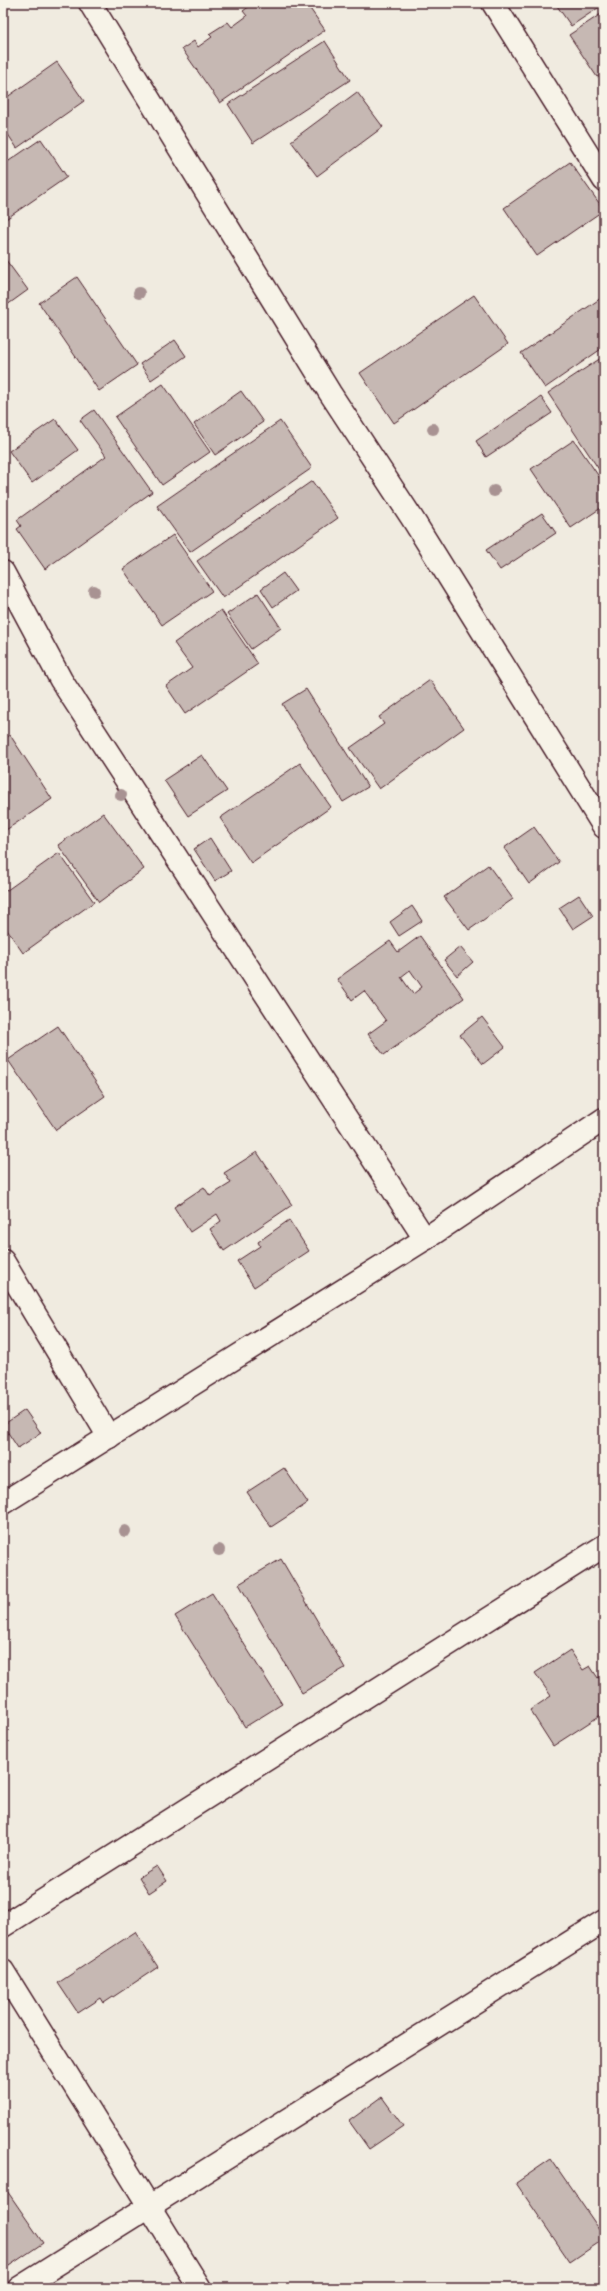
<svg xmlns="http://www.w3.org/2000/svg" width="607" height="2291" font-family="Mali,sans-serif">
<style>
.building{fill:#c6b8b3;stroke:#4a1f2b;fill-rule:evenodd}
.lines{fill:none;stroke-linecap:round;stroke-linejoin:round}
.street-casing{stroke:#4a1f2b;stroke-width:25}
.street{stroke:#f7f3e8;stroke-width:22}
.tree{fill:#a89292}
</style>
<rect width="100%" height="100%" fill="#f0ebe0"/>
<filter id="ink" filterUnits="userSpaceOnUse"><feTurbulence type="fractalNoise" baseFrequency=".025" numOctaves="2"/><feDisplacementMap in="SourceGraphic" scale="8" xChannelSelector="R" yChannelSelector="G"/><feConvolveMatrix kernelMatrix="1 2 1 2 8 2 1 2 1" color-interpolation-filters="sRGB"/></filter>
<g filter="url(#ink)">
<!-- building -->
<g class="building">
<path d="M254,3h52l19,27 -105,73 -38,-54 12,-8 4,6 14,-10 -3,-3 19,-12 4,5 15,-11 -4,-5z"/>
<path d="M555,3h49v1l-33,22z"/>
<path d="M604,12v61l-7,4 -28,-42z"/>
<path d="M325,41l25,39 -97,63 -25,-39z"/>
<path d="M57,62l27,39 -67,47 -14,-21v-27z"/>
<path d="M357,92l26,35 -66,49 -26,-35z"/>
<path d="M41,139l26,38 -64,44v-56z"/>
<path d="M570,162l34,48 -67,46 -33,-48z"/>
<path d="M3,256l25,34 -25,18z"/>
<path d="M77,277l60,88 -38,26 -60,-88z"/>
<path d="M474,295l34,49 -114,79 -34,-50z"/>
<path d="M604,296v51l-59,41 -24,-35z"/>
<path d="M175,340l11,16 -35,24 -11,-16z"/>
<path d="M604,356v121l-56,-84z"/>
<path d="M163,384l47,68 -48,33 -47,-68z"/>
<path d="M241,391l22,31 -48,33 -21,-31z"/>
<path d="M541,397l11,16 -66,44 -10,-16z"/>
<path d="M94,410l58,82 -107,77 -28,-40 4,-3 -4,-6 89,-64 -26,-36z"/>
<path d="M55,419l23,31 -46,33 -23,-32z"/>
<path d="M280,421l32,47 -122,84 -33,-46z"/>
<path d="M574,440l30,44v22l-33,22 -40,-59z"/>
<path d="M312,481l26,37 -115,80 -26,-37z"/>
<path d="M542,513l14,20 -56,37 -14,-20z"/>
<path d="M173,535l39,56 -50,34 -39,-56z"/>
<path d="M283,573l13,18 -23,16 -12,-18z"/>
<path d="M258,593l23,35 -30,21 -24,-35z"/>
<path d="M221,610l37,54 -73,50 -19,-28 26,-18 -18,-25z"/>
<path d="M430,680l34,48 -85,61 -29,-41 34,-24 -5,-7z"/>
<path d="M306,689l62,98 -25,15 -61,-98z"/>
<path d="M10,735l42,64 -49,33v-92z"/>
<path d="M202,755l25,36 -39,25 -24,-36z"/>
<path d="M300,763l31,44 -80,56 -31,-45z"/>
<path d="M103,813l41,56 -45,33 -41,-57z"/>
<path d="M534,827l25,35 -30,22 -25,-36z"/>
<path d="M210,838l21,33 -16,10 -21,-32z"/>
<path d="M59,853l35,49 -71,51 -20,-29v-31z"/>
<path d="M488,865l25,34 -44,31 -25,-33z"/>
<path d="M579,895l14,21 -20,13 -14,-21z"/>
<path d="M412,906l10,15 -23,15 -9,-14z"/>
<path d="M420,936l44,62 -80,57 -16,-21 18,-13 -22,-30 -12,9 -15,-21 53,-38 8,11zM410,970l12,17 -9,7 -12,-17z"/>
<path d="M460,947l13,15 -16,14 -13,-16z"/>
<path d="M482,1017l23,30 -22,17 -23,-29z"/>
<path d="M58,1026l47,70 -49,34 -48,-70z"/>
<path d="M257,1152l35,53 -68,46 -14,-22 11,-8 -4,-7 -27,18 -16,-25 30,-20 6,9 21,-13 -7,-10z"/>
<path d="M604,1157v11l-5,-8z"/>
<path d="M289,1220l20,31 -55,36 -17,-26 23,-15 -2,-4z"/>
<path d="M25,1410l16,23 -23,15 -15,-23z"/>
<path d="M284,1468l24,35 -37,24 -24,-35z"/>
<path d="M281,1559l64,109 -43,25 -63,-109z"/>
<path d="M212,1593l70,111 -37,23 -70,-111z"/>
<path d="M570,1650l13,20 7,-4 8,12 3,-2 3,4v33l-51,33 -23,-36 21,-14 -16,-23z"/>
<path d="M157,1866l10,15 -18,12 -10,-16z"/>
<path d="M135,1932l23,35 -54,36 -3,-5 -23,15 -20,-30z"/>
<path d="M382,2097l21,29 -34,23 -20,-28z"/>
<path d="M551,2159l53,77v3l-34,23 -54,-79z"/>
<path d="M3,2185l40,58 -40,27z"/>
</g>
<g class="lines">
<defs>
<g id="street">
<path d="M90,3l240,390 82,125 192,309"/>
<path d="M493,3l111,177"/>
<path d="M3,572l58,108 364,559"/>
<path d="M3,1261l106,176"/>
<path d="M3,1503l422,-264 179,-120"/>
<path d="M3,1926l601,-380"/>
<path d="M3,1971l197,317"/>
<path d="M19,2288l585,-367"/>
</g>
</defs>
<!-- street casing -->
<use href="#street" class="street-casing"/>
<!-- street -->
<use href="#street" class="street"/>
</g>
<!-- trees -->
<g class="tree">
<circle cx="139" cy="293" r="6"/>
<circle cx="433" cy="429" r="6"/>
<circle cx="494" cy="491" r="6"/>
<circle cx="94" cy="591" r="6"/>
<circle cx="121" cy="795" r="6"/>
<circle cx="125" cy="1531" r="6"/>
<circle cx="219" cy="1550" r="6"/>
</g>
</g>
<!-- margin -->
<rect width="607" height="2291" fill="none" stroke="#f7f3e8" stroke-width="16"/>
<rect x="8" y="8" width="591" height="2275" fill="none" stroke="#4a1f2b" stroke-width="1.5" filter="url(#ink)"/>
</svg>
